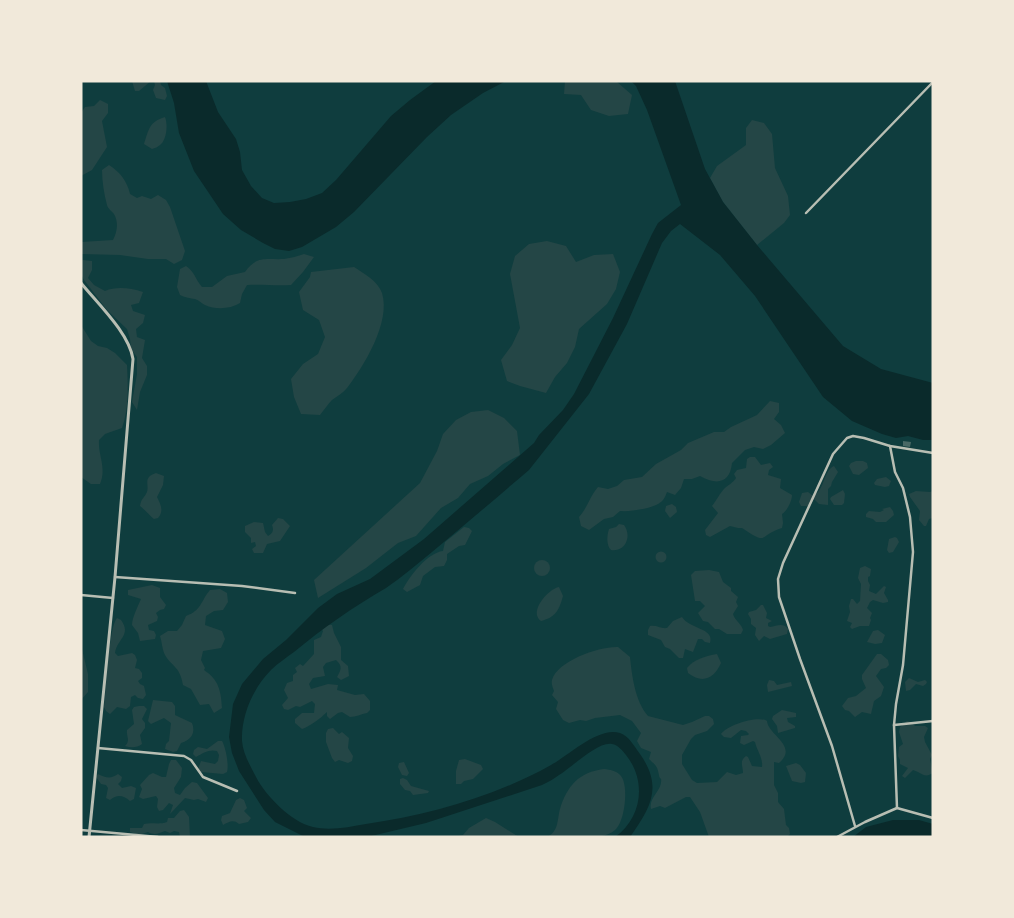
<svg xmlns="http://www.w3.org/2000/svg" width="1014" height="918" font-family="Lora,serif">
<style>
.green{fill:#244646}
.water{fill:#0a2a2b}
.building{fill:#486865}
.lines{fill:none;stroke-linecap:round;stroke-linejoin:round}
.minor{stroke:#b8beb3;stroke-width:2.5}
.tertiary{stroke:#b8beb3;stroke-width:3}
</style>
<rect width="100%" height="100%" fill="#0f3d3e"/>
<!-- green -->
<g class="green">
<path d="M132,81h19l-12,10h-4z"/>
<path d="M154,81h6l1,4 4,3 2,8 -2,4 -9,-2 -3,-8 2,-5z"/>
<path d="M565,81l52,1 15,13 -4,19 -19,2 -18,-6 -10,-15 -17,-1z"/>
<path d="M100,100l8,4v9l-6,8 5,26 -15,23 -11,6v-63l4,-6 9,-1z"/>
<path d="M165,117c3,7 2,23 -5,28 -2,2 -5,3 -8,4l-8,-5c5,-15 5,-22 21,-27z"/>
<path d="M752,120l12,3 8,11 3,34 13,28 2,19 -6,8 -27,22 -34,-43 -13,-24 7,-12 29,-21v-17z"/>
<path d="M109,165c11,7 18,16 21,29l7,4 5,-2 9,3 7,-4 8,5 4,7 15,44 -3,9 -8,4 -8,-5h-18l-28,-4 -39,-1v-12l32,-2c4,-8 6,-17 1,-26 -2,-3 -6,-5 -7,-9 -3,-11 -5,-24 -5,-35z"/>
<path d="M547,241l19,5 10,16 18,-7 19,-1 7,18 -4,17 -9,15 -28,25 -4,18 -8,16 -12,14 -9,16 -26,-7 -13,-5 -6,-21 11,-15 8,-17 -10,-54 5,-18 14,-12z"/>
<path d="M304,254l10,3 -11,15 -12,13c-15,1 -30,-1 -44,0l-5,9 -2,9c-10,6 -24,7 -35,2 -3,-1 -6,-5 -10,-6 -5,-1 -9,-1 -15,-4l-3,-8 3,-18 6,-3c9,6 9,13 16,21h10l15,-11 18,-4c12,-17 21,-12 39,-13 7,-1 14,-3 20,-5z"/>
<path d="M83,260l9,1v9l-4,8 6,7 11,6c12,-5 25,-3 38,1l-4,11 -8,2 2,6 12,4 -2,8 -7,6 1,8 8,3 -3,18 5,8v9l-7,17 -3,18 -5,-8 5,-28v-17l-6,-8 -1,-10 -3,-10 -20,-19 -23,-30 -3,-6v-13z"/>
<path d="M354,267c9,6 24,14 28,26 9,29 -18,73 -35,95 -4,5 -10,8 -15,12 -4,4 -8,10 -12,15l-19,-1 -7,-17 -3,-18 12,-15 15,-10 7,-17 -6,-17 -16,-10 -4,-18 11,-15 1,-5z"/>
<path d="M81,325l10,16 7,5 9,2 8,5 12,12c1,22 2,43 -5,63l-17,6 -6,6c-1,16 8,28 1,44h-9l-10,-7z"/>
<path d="M770,401l9,2v9l-5,7 7,6 4,8 -14,12 -8,4 -9,-2 -9,3 -13,13c-2,21 -16,22 -32,13l-8,3h-8l-3,9 -6,7 -8,-3c-1,3 -2,5 -4,8 -6,8 -32,12 -43,11l-7,6 -9,2 -15,11 -8,-4 -2,-9c9,-10 11,-21 19,-30l10,2 9,-3 7,-6 18,-3 14,-13 25,-14 7,-7 26,-11h10l7,-5 26,-12z"/>
<path d="M488,410l16,8 13,13 3,24 -17,9 -15,12 -18,8 -12,14 -17,10 -25,28 -18,7 -32,25 -48,30 -4,-18 106,-97 17,-32 6,-17 13,-14 15,-8z"/>
<path d="M750,457h5l6,8 9,-2 3,4 -4,3 -1,5 13,4 -1,9 12,7c0,6 -5,16 -10,19l1,9 -1,5c-25,8 -13,18 -40,0h-4l-8,-2 -20,11 -4,-2 -1,-5 13,-17 -6,-7c4,-5 8,-13 12,-17 4,-4 9,-6 12,-11l-2,-4 3,-4 9,-2 1,-9z"/>
<path d="M856,461h7l4,2 1,5 -9,7 -6,-1 -4,-8 2,-3z"/>
<path d="M834,466l4,6 -6,10 -1,4 -3,3v16l-9,-1 -5,-5 -4,7h-9l-2,-4 3,-9 6,-1 5,4c12,-6 10,-25 21,-30z"/>
<path d="M156,473l8,3 -1,9 -6,12c4,8 7,14 1,21l-4,1c-4,-3 -10,-10 -14,-13 1,-7 3,-7 6,-12 5,-8 -5,-16 10,-21z"/>
<path d="M886,477l5,4 -2,5 -4,1 -10,-2 -1,-2 3,-4z"/>
<path d="M843,490l2,4 -1,9 -2,2h-8l-4,-6 1,-2z"/>
<path d="M916,491l14,1 3,-1v27l-4,1 -3,7h-2l-5,-6 1,-9 -10,-14 -1,-3z"/>
<path d="M672,504l4,3 1,5 -7,6 -5,-7 1,-5z"/>
<path d="M890,507l3,4 1,4 -8,7h-10l-3,-3 -7,-2v-3l3,-3 11,1 4,-2 -2,-1z"/>
<path d="M278,518l5,1 7,7 -10,15 -13,3 -4,9h-9l-2,-4 4,-3 -1,-4 -4,1v-5l-6,-6v-6l9,-4 9,1 2,9 3,4c5,-3 6,-6 4,-11z"/>
<path d="M619,524l5,1c8,11 2,27 -13,25 -5,-5 -4,-15 -2,-21l7,-2z"/>
<path d="M464,527l5,1 3,3 -7,14 -6,1 -12,8v6l-3,6 -9,1 -12,9 -3,9 -13,7 -4,-3c7,-13 24,-36 40,-38l2,-9z"/>
<path d="M895,537l2,1 2,4 -6,10 -4,1 -2,-3 2,-11z"/>
<circle cx="661" cy="557" r="5.5"/>
<circle cx="542" cy="568" r="8"/>
<path d="M865,566l6,3 -1,7 -2,1v4l2,4 -1,6 7,3 8,-8 2,1 -2,6 4,7v2l-5,1 -10,-3 -3,2 -3,6 5,5 -2,5 1,2 -2,6h-9l-8,3 -2,-2 2,-4 -5,-2 3,-9 -1,-6 2,-7h2l4,5 3,-3 1,-17 -3,-6 2,-10z"/>
<path d="M709,570l10,2 4,10 8,6v3l7,6 -2,5 2,4 -5,8c2,7 8,9 10,16l-2,4h-14l-8,-5h-4l-7,-7 -5,-1 -5,-8 7,-7 -5,-5h-5l-4,-26 4,-4z"/>
<path d="M152,585l8,3v9l6,8 -2,4 -4,1 -4,3 2,4 -1,4 -9,4 1,5 5,1 2,4 -1,4 -15,2 -2,-8 -6,-8c0,-7 6,-19 9,-26l-13,-4v-5z"/>
<path d="M559,587l4,9c-4,14 -7,21 -22,25 -13,-9 7,-32 18,-34z"/>
<path d="M220,589l7,4 1,9 -5,8 -9,1 -8,5 -1,9 17,6 3,8 -4,9 -18,3 -2,9 4,8 -1,2c15,10 17,21 18,38l-8,5 -5,-9 -9,1 -9,-16 -8,-4c-3,-20 -13,-19 -19,-32 -2,-5 -2,-11 -4,-17l8,-5h9l5,-6 4,-9c16,-6 14,-14 24,-26z"/>
<path d="M761,605h2l4,8 -1,5 6,3 -4,2v3l2,1c7,-1 13,-5 18,2l-1,5 -17,5 -6,-3 -5,5 -4,-6 1,-7 -5,-4v-5l-3,-5 1,-2 7,-2z"/>
<path d="M682,617c7,12 33,11 28,26l-5,-1 -3,-3h-4l-5,13 -8,-3 -2,9h-4l-9,-9 -5,-2 -4,-7 -13,-5v-5l2,-4c7,-1 11,3 17,2l6,-7z"/>
<path d="M117,618l4,2c11,15 -4,19 -6,33l3,3 14,-3 3,2 2,5 -2,8 4,1 3,4v5l-4,3 2,3 4,2 2,9 -3,4 -5,-1 -3,-3 -4,2 -1,9 -4,3 -9,-2 -7,7 -4,-3 -2,-4c2,-16 5,-81 13,-89z"/>
<path d="M324,624l8,1 2,8 7,14v13l7,6 1,10 -8,4 -4,-3c4,-7 6,-11 -1,-17l-10,3 -3,4 2,9 -12,2 -4,6 2,5 17,-5 10,1 -1,5 18,5 9,-1 6,7v9l-3,3c-6,1 -11,4 -17,4l-8,-5 -4,1 -8,6 -3,-3v-4c-6,6 -18,15 -25,17l-7,-6v-4l7,-6h12l1,-9 -3,-3 -12,6 -4,-1 -8,4 -4,-1 -2,-4 6,-7 -4,-8 3,-7 6,-2v-6l4,-3 -2,-4 5,-4 3,2 11,-12v-14l7,-3 2,-6 -3,-4z"/>
<path d="M878,630l7,5 -3,8 -7,1 -8,-2 6,-11z"/>
<path d="M81,645l7,29v18l-7,8z"/>
<path d="M618,647l12,10c2,19 5,44 18,59l35,9 9,-3 13,-6h4l4,3 1,5 -7,7 -12,4 -4,4 -9,16v9l10,16 5,3 20,-1 10,-10 9,3 7,-2c0,-7 -4,-12 3,-17l2,1 4,9 10,1c1,-10 -5,-16 -7,-25l-2,-1 -9,4 -4,-2 1,-7 7,-1 1,-1 -3,-3 -5,-1 -10,8 -7,-1 -3,-3c6,-9 37,-19 46,-13 1,14 32,25 12,42l-5,-1v23l4,8v9l6,7 2,16 3,3 1,6 -3,3h-78l-9,-25 -10,-15h-4l-21,11 -5,-2 -9,3c-3,-11 12,-19 10,-30 -1,-1 -2,-2 -2,-4 -2,-10 -3,-9 -10,-16l2,-7 -10,-4 -4,-7 4,-8 -9,-12 -12,-6 -25,3 -9,3 -6,-1 -11,3 -6,-3 -7,-11 2,-7 -6,-7 2,-4c-1,-3 -3,-7 -2,-11 5,-19 48,-34 66,-33z"/>
<path d="M717,654l4,9c-7,16 -19,21 -33,10l-1,-5c7,-9 19,-12 30,-14z"/>
<path d="M877,654h4l7,6 1,5 -3,3 -5,1 -5,7 8,11 -3,9 -7,5 -3,13 -9,-2 -7,5 -6,-6 -4,-1 -3,-4 6,-8 8,-2 10,-8 -4,-9v-4z"/>
<path d="M909,678l9,4 7,-2 2,2 -1,2 -3,2 -7,-2 -6,6 -4,1 -1,-9z"/>
<path d="M769,680l5,1 3,4 14,-3 1,4 -24,6 -1,-7z"/>
<path d="M153,700l19,2 3,4v9l17,8c4,10 -1,17 -11,20l-4,8 -4,1 -8,-3 1,-5 3,-3 2,-18 -7,-5 -13,6 -3,-3z"/>
<path d="M139,706h5l3,3 -5,10 3,4v5l-5,7 2,9c-5,4 -11,4 -17,2 6,-6 1,-9 2,-16l7,-6 -2,-14 2,-3z"/>
<path d="M782,710l14,3v4l-9,1 1,4 7,4v2l-17,5 -1,-7 -5,-7 1,-3z"/>
<path d="M907,721l4,1 4,4h10l3,2 -4,9 1,5 7,13 -2,4 3,14c-9,6 -12,-1 -20,-3l-8,8 -3,-2 6,-8 -8,-4v-4l-2,-4 1,-9 4,-3 -4,-12 1,-5z"/>
<path d="M333,728l6,6 3,-2 7,6 -1,10 5,8 -1,5 -4,2 -9,-3 -4,2 -3,-4 -6,-16v-9l2,-4z"/>
<path d="M218,741h4c4,7 7,24 5,31l-4,2 -22,-2 -3,-3 3,-8 14,3 3,-3 1,-6 -2,-4c-8,-2 -14,2 -21,6l-3,-3 1,-4 4,-3 9,2z"/>
<path d="M465,759l16,6 2,4 -10,10 -9,2 -3,3h-5v-13l3,-11z"/>
<path d="M171,760h5l6,8 -1,9 -7,11 1,5 5,2 5,-7 7,-6 5,1 11,15 -2,4 -8,-3 -4,1 -9,-2 -15,16 3,-9 -4,-2 -6,7 -4,1 -2,-4 1,-8 -2,-3 -13,3 -4,-2 3,-8 -2,-4 9,-10 4,-2 9,4h4l3,-13z"/>
<path d="M404,762l5,11 -2,3 -5,-1 -4,-8 1,-4z"/>
<path d="M796,763l4,2 6,8 -1,9 -4,1 -9,-2 -6,-15z"/>
<path d="M604,769c6,1 12,1 17,7 8,10 4,46 -6,54 -13,12 -50,7 -68,7 12,-6 10,-17 13,-28 7,-23 19,-37 44,-40z"/>
<path d="M98,774c8,4 13,5 20,0l4,3 -1,4 -3,3 4,4 9,-2 5,2 -2,11 -4,2c-7,-6 -13,-7 -20,-1l-4,-2 2,-10 -2,-3 -5,-1 -5,-7z"/>
<path d="M403,778l4,2 4,6 18,5 -1,2 -15,2 -3,-4 -5,-1 -5,-6v-5z"/>
<path d="M240,798l4,2 3,8 -3,3 7,7 -3,4 -9,2c-6,-5 -10,-2 -16,1l-2,-5 1,-4 8,-3 6,-13z"/>
<path d="M184,810l5,7 1,20h-10l-1,-5 -5,-1 -4,2 -5,-2c-6,2 -10,5 -17,1l-9,3 -9,-3v-4h12l2,-4c8,-2 15,1 23,-2l1,-4h6l6,-7z"/>
<path d="M486,818l9,4 24,15h-103h38l9,-2 6,-7z"/>
</g>
<!-- water -->
<g class="water">
<path d="M167,81h39l12,31 18,27 4,13 2,18 9,16 11,12 12,5 16,-1 16,-3 16,-6 14,-13 55,-64 19,-16 26,-19h70l-23,12 -32,22 -24,22 -73,75 -18,15 -34,20 -13,4 -14,-2 -12,-6 -22,-13 -18,-16 -29,-43 -15,-38 -5,-30z"/>
<path d="M631,81h44l30,88 18,33 34,43 86,101 38,23 52,14v57h-10l-15,-4 -12,2 -14,-4 -30,-13 -29,-24 -68,-101 -35,-41 -40,-31 -9,7 -9,12 -35,81 -38,70 -60,76c-32,27 -64,55 -97,82 -15,12 -30,25 -46,36 -33,19 -63,40 -92,64 -8,6 -16,11 -23,18 -18,18 -30,46 -29,71 1,13 8,24 14,36 10,19 35,45 57,50 17,4 36,0 53,-3 63,-9 130,-28 185,-59 18,-10 48,-39 69,-32 9,3 14,13 20,21 23,33 11,53 -10,83h-15c27,-19 32,-56 11,-82 -3,-4 -8,-10 -14,-11 -14,-3 -41,24 -53,31 -5,4 -11,7 -17,10l-116,38 -59,14h-62l-30,-15 -11,-12 -25,-39 -7,-18 -3,-16 4,-33 9,-20 21,-25 23,-19 32,-32 19,-14 33,-15 54,-40 110,-96 5,-8 24,-25 11,-16 39,-76 39,-84 6,-11 23,-18 -34,-95 -11,-24z"/>
<path d="M893,820h26l14,4v13h-80l13,-10z"/>
</g>
<!-- building -->
<path class="building" d="M903,441l8,1 -1,5 -7,-1z"/>
<g class="lines">
<!-- minor -->
<g class="minor">
<path d="M806,213l127,-131"/>
<path d="M890,446l5,26 8,16 7,29 3,35 -10,113 -7,39 -2,21 3,83"/>
<path d="M115,577l127,9 53,7"/>
<path d="M81,595l32,3"/>
<path d="M894,725l39,-4"/>
<path d="M98,748l86,8 7,4 12,17 34,14"/>
<path d="M855,826l-23,-80 -32,-87 -21,-62 -1,-18 5,-16 50,-109 14,-16 6,-2 11,2 26,8 43,7"/>
<path d="M81,830l77,7"/>
<path d="M837,837l28,-15 32,-14 36,10"/>
</g>
<!-- tertiary -->
<path class="tertiary" d="M81,283c17,21 48,50 52,76l-18,218 -26,260"/>
</g>
<!-- border -->
<rect width="1014" height="918" fill="none" stroke="#f1e9da" stroke-width="165"/>
</svg>
